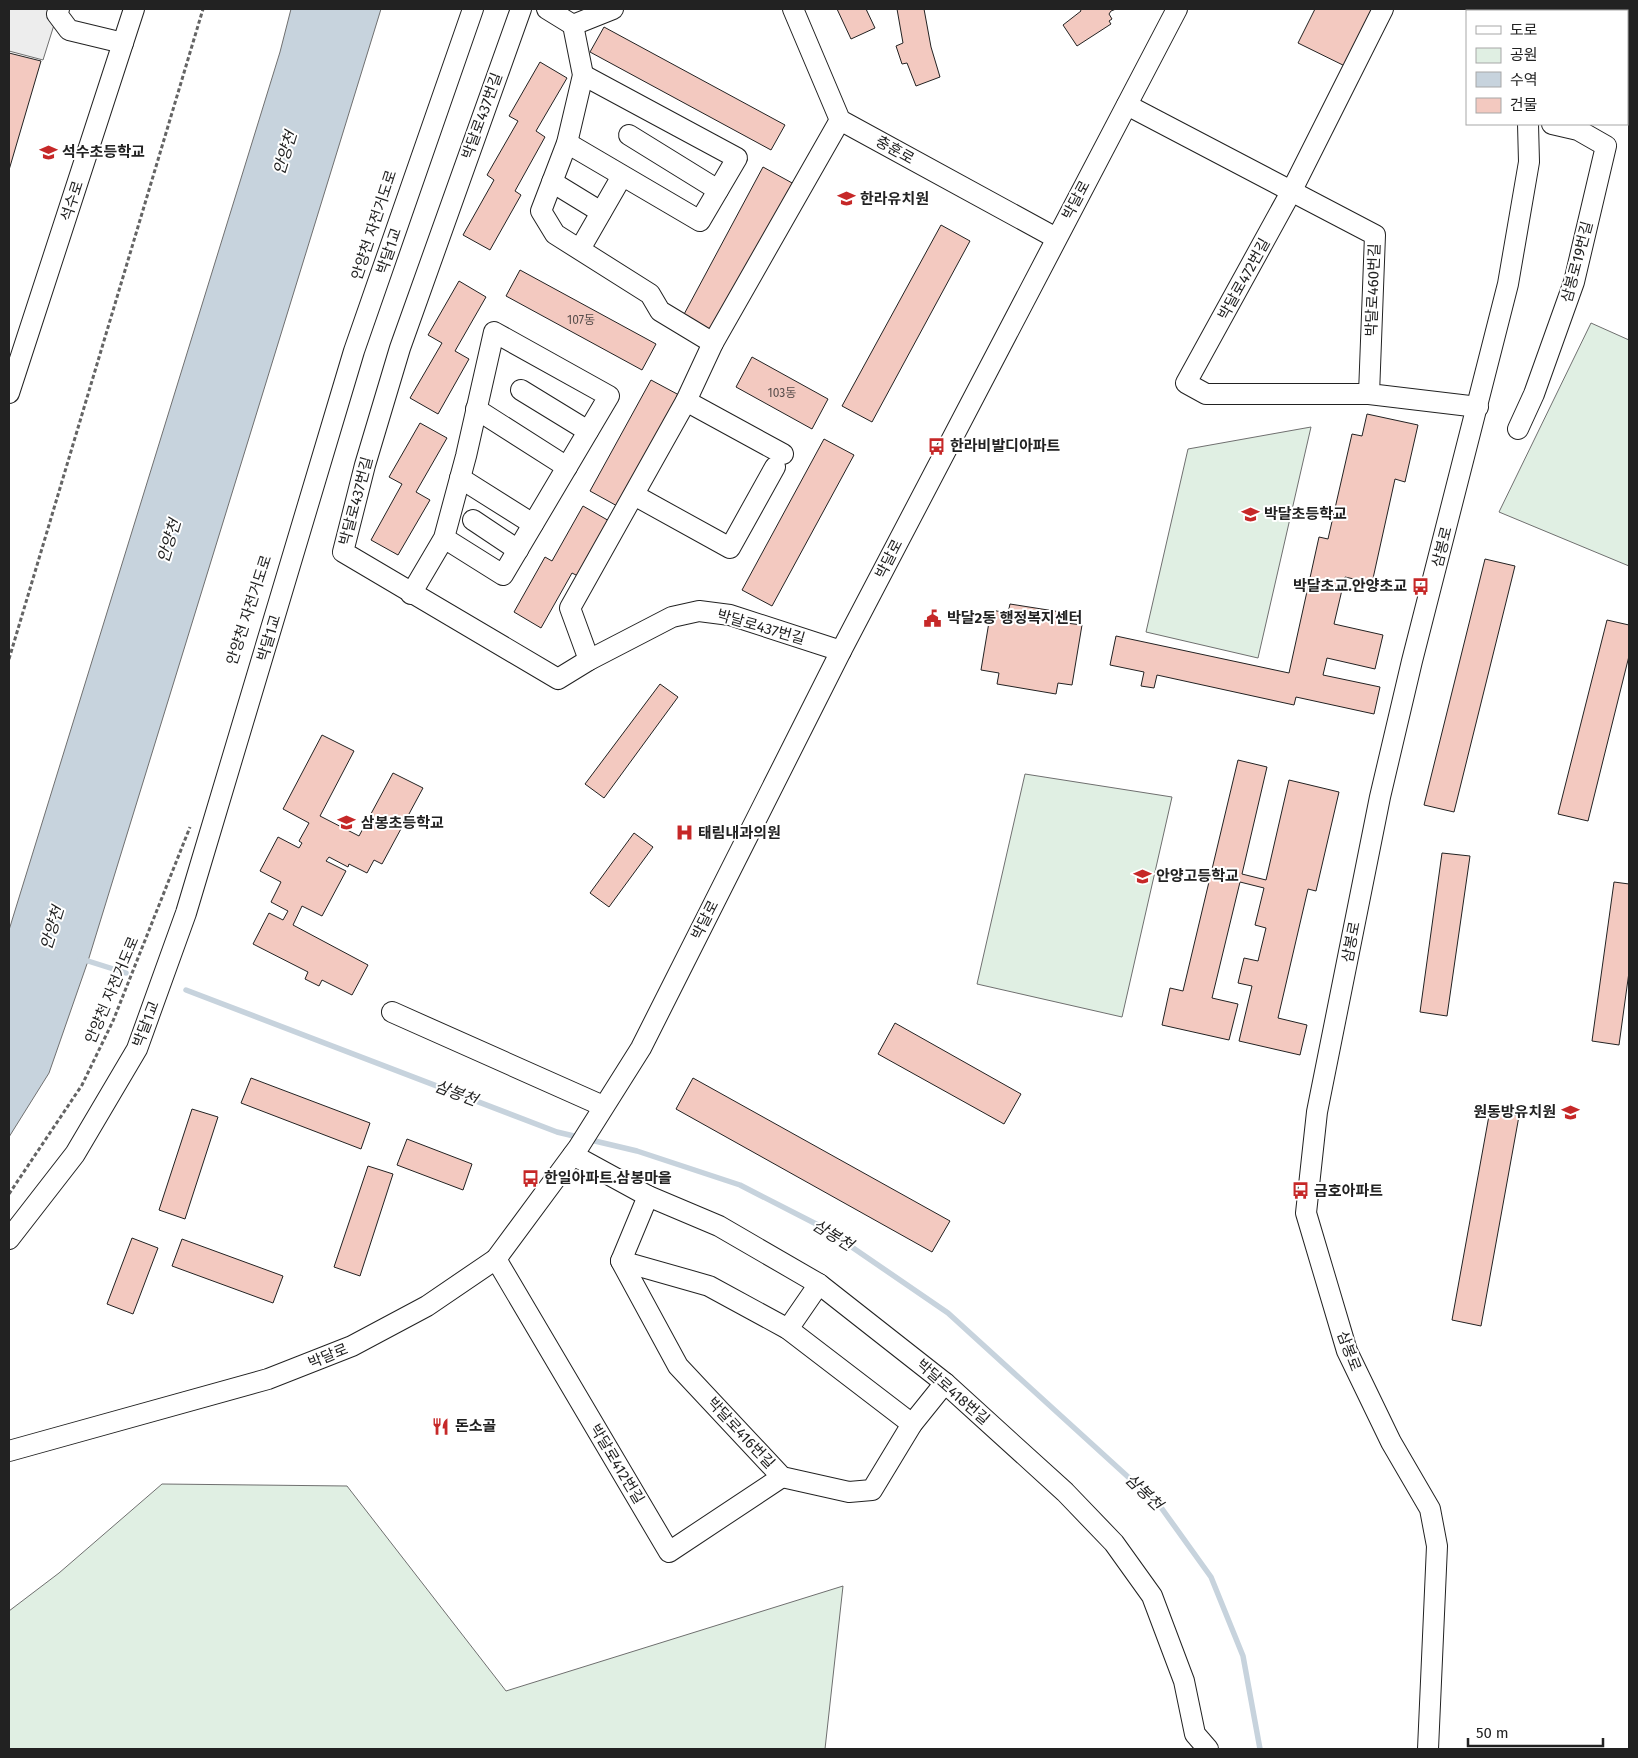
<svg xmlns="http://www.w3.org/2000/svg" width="1638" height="1758" font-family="'Fira Sans','Noto Sans KR',sans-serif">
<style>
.green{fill:#e0efe3;stroke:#6f6f6f}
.parking{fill:#ededed;stroke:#6f6f6f}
.water{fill:#c7d3dd;stroke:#6f6f6f}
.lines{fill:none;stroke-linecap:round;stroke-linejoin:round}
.stream{stroke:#c7d3dd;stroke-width:5.5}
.building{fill:#f3c9c0;stroke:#222}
.minor-casing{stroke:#222;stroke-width:22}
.path{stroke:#646464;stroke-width:3;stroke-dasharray:4 2.5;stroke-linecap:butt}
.minor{stroke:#fff;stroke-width:20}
.labels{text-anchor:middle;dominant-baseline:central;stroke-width:4;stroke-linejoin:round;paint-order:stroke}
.number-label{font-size:12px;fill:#564c4a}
.street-label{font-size:15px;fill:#222;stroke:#fff}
.poi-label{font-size:15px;font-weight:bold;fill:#222;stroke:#fff;text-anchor:start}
.water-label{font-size:16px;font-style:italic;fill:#222;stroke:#fff}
</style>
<rect width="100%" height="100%" fill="#fff"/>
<!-- green -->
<g class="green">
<path d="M1591,323l38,17v226l-130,-54z"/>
<path d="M1311,427l-53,231 -112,-26 42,-183z"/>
<path d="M1025,774l147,23 -50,220 -145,-33z"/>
<path d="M162,1484l185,2 159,205 337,-105 -18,163h-816v-138l50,-38z"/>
</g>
<!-- parking -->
<path class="parking" d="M9,9h50l-16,51 -34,-9z"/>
<!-- water -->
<path class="water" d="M291,9h90l-293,952 -39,112 -40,64v-207l271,-878z"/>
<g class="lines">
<!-- stream -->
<g class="stream">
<path d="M80,960l8,1 38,12"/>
<path d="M186,990l371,142 80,19 103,34 84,43 124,85 212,193 51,71 32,79 17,93"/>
</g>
</g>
<!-- building -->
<g class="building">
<path d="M837,9h29l9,19 -24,11z"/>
<path d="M897,9h27l7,38 9,30 -24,9 -9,-23 -5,1 -6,-18 7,-3z"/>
<path d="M1080,9h36l-5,2 -2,3 3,5 -3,2 2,3 -34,22 -14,-21 18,-14z"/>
<path d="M1315,9h68l-30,61 -55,-27z"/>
<path d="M604,27l181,98 -14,25 -181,-98z"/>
<path d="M9,53l32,8 -32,109z"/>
<path d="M540,62l27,16 -31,53 9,6 -30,54 6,4 -31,55 -27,-15 31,-55 -7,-5 31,-54 -9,-5z"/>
<path d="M763,167l31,17 -82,151 -30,-17z"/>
<path d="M941,225l29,16 -98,181 -30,-16z"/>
<path d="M520,270l136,74 -14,26 -136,-74z"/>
<path d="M459,281l27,16 -31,54 14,8 -31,55 -28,-16 32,-55 -14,-8z"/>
<path d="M752,357l76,42 -16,30 -76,-42z"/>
<path d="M651,380l28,15 -60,112 -29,-16z"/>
<path d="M1367,414l51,11 -13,57 -10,-3 -23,104 -27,-6 -11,47 49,11 -8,34 -48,-11 -4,17 57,12 -6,27 -78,-17 -2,8 -137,-30 -3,13 -13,-2 3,-14 -34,-7 6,-29 173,37 30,-136 9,2 24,-105 10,2z"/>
<path d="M420,423l27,15 -31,54 14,8 -32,55 -27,-15 31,-56 -13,-7z"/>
<path d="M824,439l30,16 -82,151 -30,-16z"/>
<path d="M583,506l28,16 -31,55 -8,-4 -31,55 -27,-16 31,-55 7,4z"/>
<path d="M1485,559l30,7 -61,246 -30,-7z"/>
<path d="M1010,604l57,9 -1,10 16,2 -10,60 -14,-2 -2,11 -59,-10 2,-11 -18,-3 10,-60 17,3z"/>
<path d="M1607,620l22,5v31l-41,165 -30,-7z"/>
<path d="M660,684l18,13 -74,101 -19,-14z"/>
<path d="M322,735l32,16 -34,65 39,20 34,-63 30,15 -41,76 -8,-4 -7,13 -18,-9 -1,3 -19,-10 -3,4 20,10 -24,45 -20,-10 -9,19 75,40 -16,30 -30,-15 -3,6 -14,-7 3,-7 -55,-28 16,-31 14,7 5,-9 -17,-9 10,-20 -21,-11 18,-34 21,11 3,-5 -3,-2 10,-18 -26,-14z"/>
<path d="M1238,760l29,7 -25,107 24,6 23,-100 50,12 -23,99 -8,-2 -30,129 29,7 -7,30 -61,-14 13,-55 -14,-3 6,-25 14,3 8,-33 -11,-3 9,-37 -24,-6 -28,116 26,6 -9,36 -67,-15 8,-37 13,3z"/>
<path d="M634,833l19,14 -44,60 -19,-14z"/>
<path d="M1442,853l28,3 -23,160 -27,-4z"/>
<path d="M1614,882l15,2v88l-10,73 -27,-4z"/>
<path d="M895,1023l126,71 -17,30 -126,-70z"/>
<path d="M251,1078l119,45 -9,26 -120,-46z"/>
<path d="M693,1078l257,143 -18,31 -256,-143z"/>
<path d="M192,1109l26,8 -33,102 -26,-9z"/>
<path d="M1490,1110l29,6 -38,210 -29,-6z"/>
<path d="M407,1139l65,25 -9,26 -66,-25z"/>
<path d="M368,1166l25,8 -33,102 -26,-9z"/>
<path d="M132,1238l26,10 -25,66 -26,-10z"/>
<path d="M182,1239l101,37 -10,27 -101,-37z"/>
</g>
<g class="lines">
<defs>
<g id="minor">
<path d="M59,9l-2,5 12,16 54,13"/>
<path d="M521,9l-121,339 -35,117 -22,87 215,127 31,-19 83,-43 27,-6 31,4 111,36"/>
<path d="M547,9l26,16 10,50 -16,68 -26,68 14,23 95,60 10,17 53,32"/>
<path d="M793,9l47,111 216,118"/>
<path d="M1510,9v2"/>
<path d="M573,25l40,-16"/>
<path d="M1127,105l248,130 -6,159 109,13"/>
<path d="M629,135l89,55"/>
<path d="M567,143l133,78 37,-63 -154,-83"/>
<path d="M552,182l49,30"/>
<path d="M580,249l42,-73"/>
<path d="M521,390l67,41"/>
<path d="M9,393l125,-384"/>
<path d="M1369,394h-163l-20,-11 105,-191 92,-183"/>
<path d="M686,401l97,53"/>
<path d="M476,409l91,58"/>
<path d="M1518,429l16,-35 40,-112 32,-136 -28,-16 -26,-6"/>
<path d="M460,478l73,46"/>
<path d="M634,495l96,53 45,-81"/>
<path d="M473,520l45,30"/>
<path d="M411,594l33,-56 22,-82 28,-124 115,64 -106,179 -59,-37"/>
<path d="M589,660l-19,-52 116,-207 27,-58 127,-223"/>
<path d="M392,1012l211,94"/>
<path d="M573,1155l75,41 71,30 100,58 126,99 120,109 49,51 38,53 32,85 11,53 13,15"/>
<path d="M648,1196l-27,65 57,105 104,111 67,15 23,-2 40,-66 33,-41"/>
<path d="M9,1239l66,-85 62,-105 49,-136 168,-562 119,-342"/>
<path d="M496,1259l173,293 113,-75"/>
<path d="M621,1261l88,25 79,43 124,95"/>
<path d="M788,1329l31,-45"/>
<path d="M9,1451l259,-72 84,-33 75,-40 69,-47 82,-111 63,-100 200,-397 336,-642"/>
<path d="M1428,1749l9,-203 -7,-37 -39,-67 -44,-91 -41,-138 11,-101 63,-315 32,-136 96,-377 21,-122 -1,-38"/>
</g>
</defs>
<!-- minor casing -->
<use href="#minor" class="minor-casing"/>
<!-- path -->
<g class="path">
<path d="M9,659l194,-650"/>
<path d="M9,1194l73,-109 31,-64 77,-194"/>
</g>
<!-- minor -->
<use href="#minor" class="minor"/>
</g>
<!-- icons -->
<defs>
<symbol id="school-bare" viewBox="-9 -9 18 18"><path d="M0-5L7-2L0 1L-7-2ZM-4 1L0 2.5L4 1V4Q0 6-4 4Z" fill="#c62828" stroke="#fff" stroke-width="2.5" paint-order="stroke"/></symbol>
<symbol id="bus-bare" viewBox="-9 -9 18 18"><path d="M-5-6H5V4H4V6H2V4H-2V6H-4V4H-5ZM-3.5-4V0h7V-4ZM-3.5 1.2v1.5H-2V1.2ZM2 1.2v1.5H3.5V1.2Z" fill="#c62828" stroke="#fff" stroke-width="2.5" paint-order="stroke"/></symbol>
<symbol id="civic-bare" viewBox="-9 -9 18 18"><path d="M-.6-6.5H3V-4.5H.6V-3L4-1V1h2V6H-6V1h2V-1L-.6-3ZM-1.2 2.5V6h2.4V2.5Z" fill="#c62828" stroke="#fff" stroke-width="2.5" paint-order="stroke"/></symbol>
<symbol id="hospital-bare" viewBox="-9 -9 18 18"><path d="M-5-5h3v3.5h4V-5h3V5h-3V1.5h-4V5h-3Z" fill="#c62828" stroke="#fff" stroke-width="2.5" paint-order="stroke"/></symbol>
<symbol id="restaurant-bare" viewBox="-9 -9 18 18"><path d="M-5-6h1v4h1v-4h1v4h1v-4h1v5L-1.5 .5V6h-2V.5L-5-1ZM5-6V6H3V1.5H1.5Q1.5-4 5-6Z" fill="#c62828" stroke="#fff" stroke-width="2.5" paint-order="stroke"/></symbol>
</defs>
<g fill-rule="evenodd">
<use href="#school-bare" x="36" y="140" width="25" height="25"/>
<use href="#school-bare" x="834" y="186" width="25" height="25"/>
<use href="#bus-bare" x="924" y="434" width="25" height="25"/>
<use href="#school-bare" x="1238" y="502" width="25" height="25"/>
<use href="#bus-bare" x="1408" y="574" width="25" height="25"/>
<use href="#civic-bare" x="920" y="606" width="25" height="25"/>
<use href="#school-bare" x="334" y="810" width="25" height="25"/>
<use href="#hospital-bare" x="672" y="820" width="25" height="25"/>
<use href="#school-bare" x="1130" y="864" width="25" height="25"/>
<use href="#school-bare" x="1558" y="1100" width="25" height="25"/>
<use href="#bus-bare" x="518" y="1166" width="25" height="25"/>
<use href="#bus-bare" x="1288" y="1178" width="25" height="25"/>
<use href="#restaurant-bare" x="428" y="1414" width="25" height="25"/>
</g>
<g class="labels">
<!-- number labels -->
<g class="number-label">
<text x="581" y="320">107동</text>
<text x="782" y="393">103동</text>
</g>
<!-- street labels -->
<g class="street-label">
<text transform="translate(482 116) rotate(-70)">박달로437번길</text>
<text transform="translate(895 150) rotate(29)">충훈로</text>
<text transform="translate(1076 200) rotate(-62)">박달로</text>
<text transform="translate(72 201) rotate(-72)">석수로</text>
<text transform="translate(374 225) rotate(-72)">안양천 자전거도로</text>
<text transform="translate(389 251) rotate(-71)">박달1교</text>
<text transform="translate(1577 262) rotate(-75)">삼봉로19번길</text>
<text transform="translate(1244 279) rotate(-61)">박달로472번길</text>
<text transform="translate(1373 290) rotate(-88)">박달로460번길</text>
<text transform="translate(356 501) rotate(-75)">박달로437번길</text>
<text transform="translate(1442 547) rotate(-76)">삼봉로</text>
<text transform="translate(889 559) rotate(-63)">박달로</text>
<text transform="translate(249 610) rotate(-72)">안양천 자전거도로</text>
<text transform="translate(761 627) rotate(16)">박달로437번길</text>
<text transform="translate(269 638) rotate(-73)">박달1교</text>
<text transform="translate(705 920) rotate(-63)">박달로</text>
<text transform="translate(1351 942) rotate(-79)">삼봉로</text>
<text transform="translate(112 990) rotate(-67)">안양천 자전거도로</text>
<text transform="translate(146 1024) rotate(-69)">박달1교</text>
<text transform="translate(1349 1351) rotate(69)">삼봉로</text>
<text transform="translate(328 1356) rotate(-22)">박달로</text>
<text transform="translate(953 1392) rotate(41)">박달로418번길</text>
<text transform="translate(741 1433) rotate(47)">박달로416번길</text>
<text transform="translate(617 1464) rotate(59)">박달로412번길</text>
</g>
<!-- poi labels -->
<g class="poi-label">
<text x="62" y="152">석수초등학교</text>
<text x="860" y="199">한라유치원</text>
<text x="950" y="446">한라비발디아파트</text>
<text x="1264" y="514">박달초등학교</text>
<text x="1407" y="586" text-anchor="end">박달초교.안양초교</text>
<text x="947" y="618">박달2동 행정복지센터</text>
<text x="361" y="823">삼봉초등학교</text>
<text x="698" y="833">태림내과의원</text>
<text x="1156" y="876">안양고등학교</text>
<text x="1556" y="1112" text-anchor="end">원동방유치원</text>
<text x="544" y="1178">한일아파트.삼봉마을</text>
<text x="1314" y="1191">금호아파트</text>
<text x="455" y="1426">돈소골</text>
</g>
<!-- water labels -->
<g class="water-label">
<text transform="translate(285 153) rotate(-73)">안양천</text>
<text transform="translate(169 541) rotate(-73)">안양천</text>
<text transform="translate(52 928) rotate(-73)">안양천</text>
<text transform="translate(456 1093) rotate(21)">삼봉천</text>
<text transform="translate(833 1235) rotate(32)">삼봉천</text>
<text transform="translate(1144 1492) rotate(44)">삼봉천</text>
</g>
</g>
<!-- border -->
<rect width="1638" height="1758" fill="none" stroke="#222222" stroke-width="20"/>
<!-- legend -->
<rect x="1466" y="10" width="162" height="115" fill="#ffffff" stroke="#a7a7a7"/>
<rect x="1476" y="26" width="25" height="8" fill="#ffffff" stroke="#a7a7a7"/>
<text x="1510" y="35" font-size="15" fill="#222222">도로</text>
<rect x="1476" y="48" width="25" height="15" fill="#e0efe3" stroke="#a7a7a7"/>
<text x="1510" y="60" font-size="15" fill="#222222">공원</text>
<rect x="1476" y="72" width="25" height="15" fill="#c7d3dd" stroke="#a7a7a7"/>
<text x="1510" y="85" font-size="15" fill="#222222">수역</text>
<rect x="1476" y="98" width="25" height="15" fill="#f3c9c0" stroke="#a7a7a7"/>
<text x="1510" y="110" font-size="15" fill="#222222">건물</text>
<!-- scale -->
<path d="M1468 1738v8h135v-8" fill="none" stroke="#222222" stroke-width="2.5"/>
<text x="1476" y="1738" font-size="15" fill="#222222" stroke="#ffffff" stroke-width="4" paint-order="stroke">50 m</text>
</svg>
